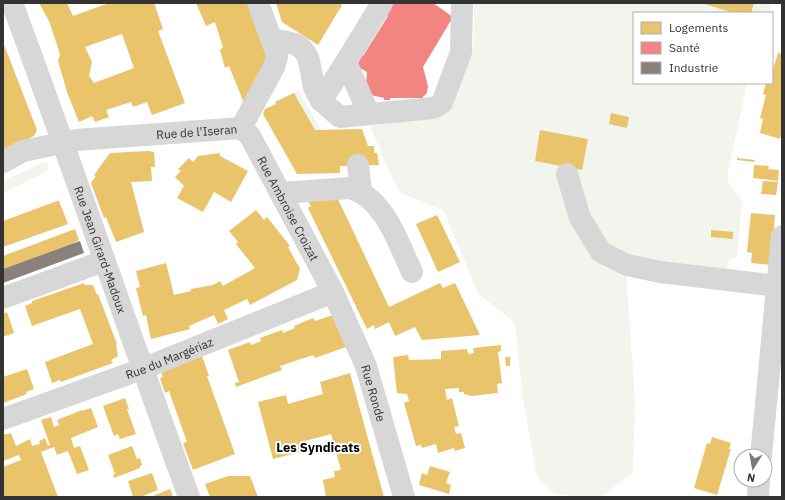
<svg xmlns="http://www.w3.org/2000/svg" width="785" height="500" font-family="'IBM Plex Sans',sans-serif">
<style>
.green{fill:#f1f5ed}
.homes{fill:#e9c46a;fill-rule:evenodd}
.health{fill:#f28482}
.industry{fill:#8a817c}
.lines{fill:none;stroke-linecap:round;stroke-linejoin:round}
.minor{stroke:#d7d7d7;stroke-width:22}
.labels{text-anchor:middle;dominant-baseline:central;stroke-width:4;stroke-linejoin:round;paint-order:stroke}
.street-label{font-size:12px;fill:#333;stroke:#fff}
.neighbourhood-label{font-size:13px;font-weight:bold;fill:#000;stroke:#fff}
</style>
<rect width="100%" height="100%" fill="#fff"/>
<!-- green -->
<g class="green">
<path d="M474,3h298l-3,10h-135v70h113l-19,90v9l14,18 -5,57 -9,4 -3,14 -100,-16 10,142 -2,72 -32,24h-25l-21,-3 -18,-18 -15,-82 -7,-71 -37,-30 -35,-83 -42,-17 -9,-15 -22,-52 63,-10 17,-10 24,-61z"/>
<path d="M299,91l22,39h-6l-21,-37z"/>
<path d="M45,162l4,4 -1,4 -4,3 -41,20v-12z"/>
</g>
<!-- homes -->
<g class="homes">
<path d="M39,3h28l6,13 36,-13h45l9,26 -5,2 27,72 -33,12 -5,-13 -14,5 -2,-5 -25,8 3,7 -14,5 -3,-6 -13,6 -12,-30 -9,-31 2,-7 -11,-33zM122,34l12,34 -40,15 -5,-7 3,-14 -7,-15z"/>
<path d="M196,3h55l19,55 -26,45 -15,-37 -4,2 -5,-18 3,-3 -8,-25 -9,4z"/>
<path d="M276,3h63l3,2 -24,40 -36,-23z"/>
<path d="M701,3h53l-3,10h-17z"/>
<path d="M3,42l34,88 -3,6 -31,15z"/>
<path d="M778,53l4,1v76l-2,9 -20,-6 3,-14 -3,-1 6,-23 -3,-1 3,-11h6v-13h1z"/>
<path d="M294,93l21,37 47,-1 6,17h6v7h3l2,12 -39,1v7l-43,1 -34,-60 2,-5 11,-5 -1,-2z"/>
<path d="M611,113l18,4 -2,11 -18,-4z"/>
<path d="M540,130l48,9 -6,31 -47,-9z"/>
<path d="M148,151l6,1 1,15h-4l1,14 -21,1 13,50 -28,10 -10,-25 -2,1 -13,-35 5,-7 -2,-1 16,-22z"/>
<path d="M220,153v3l28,15 -17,31 -17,-10 -11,20 -26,-14 7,-12 -9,-9 6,-6 -3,-2 11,-11 4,4 5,-6z"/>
<path d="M737,158l18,2 -1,2 -17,-2z"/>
<path d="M754,165l15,1 -1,3 11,1 -1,11 -25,-3z"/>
<path d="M763,181l15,1 -2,13 -15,-1z"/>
<path d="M336,195l53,112 51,-24 3,5 12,-5 25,52 -58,5 -7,-13 -20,9 -6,-14 -14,7 -1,-4 -7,4 -59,-121 3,-2 -3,-5z"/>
<path d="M57,201h2l9,23 -65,23v-26z"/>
<path d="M256,210l8,10 3,-3 23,29 -2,1 12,22 -3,11 -47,25 -3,-6 -23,11 4,9 -10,5 -4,-9 -25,11 1,3 -39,10 -5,-24 -3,1 -7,-28 4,-1 -4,-16 30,-8 8,32 17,-4v-2l22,-4 7,-4 3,5 32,-18 -19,-24 2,-2 -9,-11z"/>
<path d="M751,213l24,2 -4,50 -20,-2 1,-10 -5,-1z"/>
<path d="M437,215l23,47 -22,10 -22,-48z"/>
<path d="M75,229l4,11 -7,4 -69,25v-13z"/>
<path d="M711,230l22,2v7l-22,-2z"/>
<path d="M84,283l1,2h8l4,10 1,-1 19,50 -1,1 2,11 -7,4 2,3 -52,19 -1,-2 -8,3 -7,-21 48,-18 -13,-35 -48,17 -7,-20 7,-3v-2z"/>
<path d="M7,312l7,21 -11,4v-23z"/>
<path d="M333,315l13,32 -31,11 -2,-3 -33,11 2,4 -46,17 -1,-4 4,-1 -11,-32 22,-8 1,3 10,-4 -1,-3 22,-8 1,3 12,-5 -1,-2 19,-8 2,3z"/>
<path d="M501,345v6l-3,1 4,31 -5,1 1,9 -26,3 -8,-2v-2h-5v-4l-14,1 2,11 5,-2 7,28 -5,1 2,7 5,-1 4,15 -10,3 -1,-3 -16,5 -2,-9 -14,4 -1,-3 -5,1 -12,-43 5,-2 -2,-7 -10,-1 -4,-36 15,-2 1,5 32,-1v-8l26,-2 1,5 6,-1 -1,-5z"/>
<path d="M202,356l7,20h-2l28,78 -42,16 -10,-27 4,-1 -18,-51 -4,2 -5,-15 3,-1 -2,-6z"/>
<path d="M505,357h5v9h-4z"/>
<path d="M27,369l7,20 -8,3 1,2 -24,9v-26z"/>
<path d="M350,373l14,51 20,73h-58l-3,-17 12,-3 -1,-6 7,-1 -10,-36 -30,8 3,9 -31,8 -15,-57 28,-7 2,9 35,-10 -3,-12z"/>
<path d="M125,398l4,11h-2l9,25 -16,5 -2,-5 -4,2 -11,-30z"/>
<path d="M91,408l7,19 -27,11 3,10 6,-2 9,24 -12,4 -9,-23 -11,4 -3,-8 -13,5 17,45h-55v-30l18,-7 -2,-5 -16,6v-26l8,-2 5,13 14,-7 2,7 8,-2 -1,-3 6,-3 3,8 2,-1 -9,-25 10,-3 3,10 5,-2 -2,-5 25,-10v1z"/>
<path d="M712,437l19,6 -2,6h2l-14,46 -23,-7 13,-45 3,1z"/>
<path d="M132,446l5,13 3,-1 2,7 -2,1v2l-26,10 -1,-3 2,-1 -7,-19z"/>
<path d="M430,466l20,6 -4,11 5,2 -2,9 -30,-9 3,-12 5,2z"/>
<path d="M152,473l6,17 -18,7h-7l-5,-16z"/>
<path d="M228,476h22l8,21h-48l-5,-13z"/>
<path d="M170,489l3,8h-23z"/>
</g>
<!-- health -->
<path class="health" d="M386,3h47l20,14 -30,50 5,19 -1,7 -5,5h-32v2h-6v-2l-9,-2 -3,-1 -6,-12 1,-11 -12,-7 6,-9h2l25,-40 -7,-5z"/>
<!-- industry -->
<path class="industry" d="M80,241l4,12 -81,30v-14z"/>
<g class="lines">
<!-- minor -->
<g class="minor">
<path id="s1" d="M12,3c61,164 117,330 177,494"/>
<path d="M271,39c19,3 35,3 39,27 2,7 2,14 4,21 5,14 16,21 26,30l93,-9 9,-5 19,-51 1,-49"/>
<path d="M321,101l25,-39"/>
<path d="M369,114l-23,-52 36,-59"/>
<path id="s2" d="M241,128l9,8 83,156 33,74 38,131"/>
<path id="s3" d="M3,162l20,-11 53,-11 165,-12 33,-61 3,-10 -2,-8 -17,-46"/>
<path d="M358,165l3,26"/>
<path d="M567,174l13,44 21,34 26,13 33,7 117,14"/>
<path d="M281,193l69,-5c34,10 48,54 62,84"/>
<path d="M3,298l101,-37"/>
<path id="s4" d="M3,419l139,-50 191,-77"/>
<path d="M761,456l21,-220"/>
<path d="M758,497l1,-17"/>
</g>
</g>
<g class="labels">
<!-- street labels -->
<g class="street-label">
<text stroke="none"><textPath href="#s3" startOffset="198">Rue de l'Iseran</textPath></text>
<text stroke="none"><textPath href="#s2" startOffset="94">Rue Ambroise Croizat</textPath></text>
<text stroke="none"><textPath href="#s1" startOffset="262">Rue Jean Girard-Madoux</textPath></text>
<text stroke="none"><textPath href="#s4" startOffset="177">Rue du Margériaz</textPath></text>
<text stroke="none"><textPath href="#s2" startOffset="298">Rue Ronde</textPath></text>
</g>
<!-- neighbourhood labels -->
<g class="neighbourhood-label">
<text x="318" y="447">Les Syndicats</text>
</g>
</g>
<!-- border -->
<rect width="785" height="500" fill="none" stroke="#333333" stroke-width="8"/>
<!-- legend -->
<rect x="633" y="12" width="140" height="72" fill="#ffffff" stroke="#adadad"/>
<rect x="641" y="22" width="20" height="12" fill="#e9c46a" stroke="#adadad"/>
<text x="669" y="32" font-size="12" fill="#333333">Logements</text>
<rect x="641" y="42" width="20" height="12" fill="#f28482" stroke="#adadad"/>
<text x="669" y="52" font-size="12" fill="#333333">Santé</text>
<rect x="641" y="62" width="20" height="12" fill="#8a817c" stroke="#adadad"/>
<text x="669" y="72" font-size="12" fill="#333333">Industrie</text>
<!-- north arrow -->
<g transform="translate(753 468) rotate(191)"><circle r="19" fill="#ffffff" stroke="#adadad"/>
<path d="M0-3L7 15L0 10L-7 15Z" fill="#7a7a7a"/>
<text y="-6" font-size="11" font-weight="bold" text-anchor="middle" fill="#333333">N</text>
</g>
</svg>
